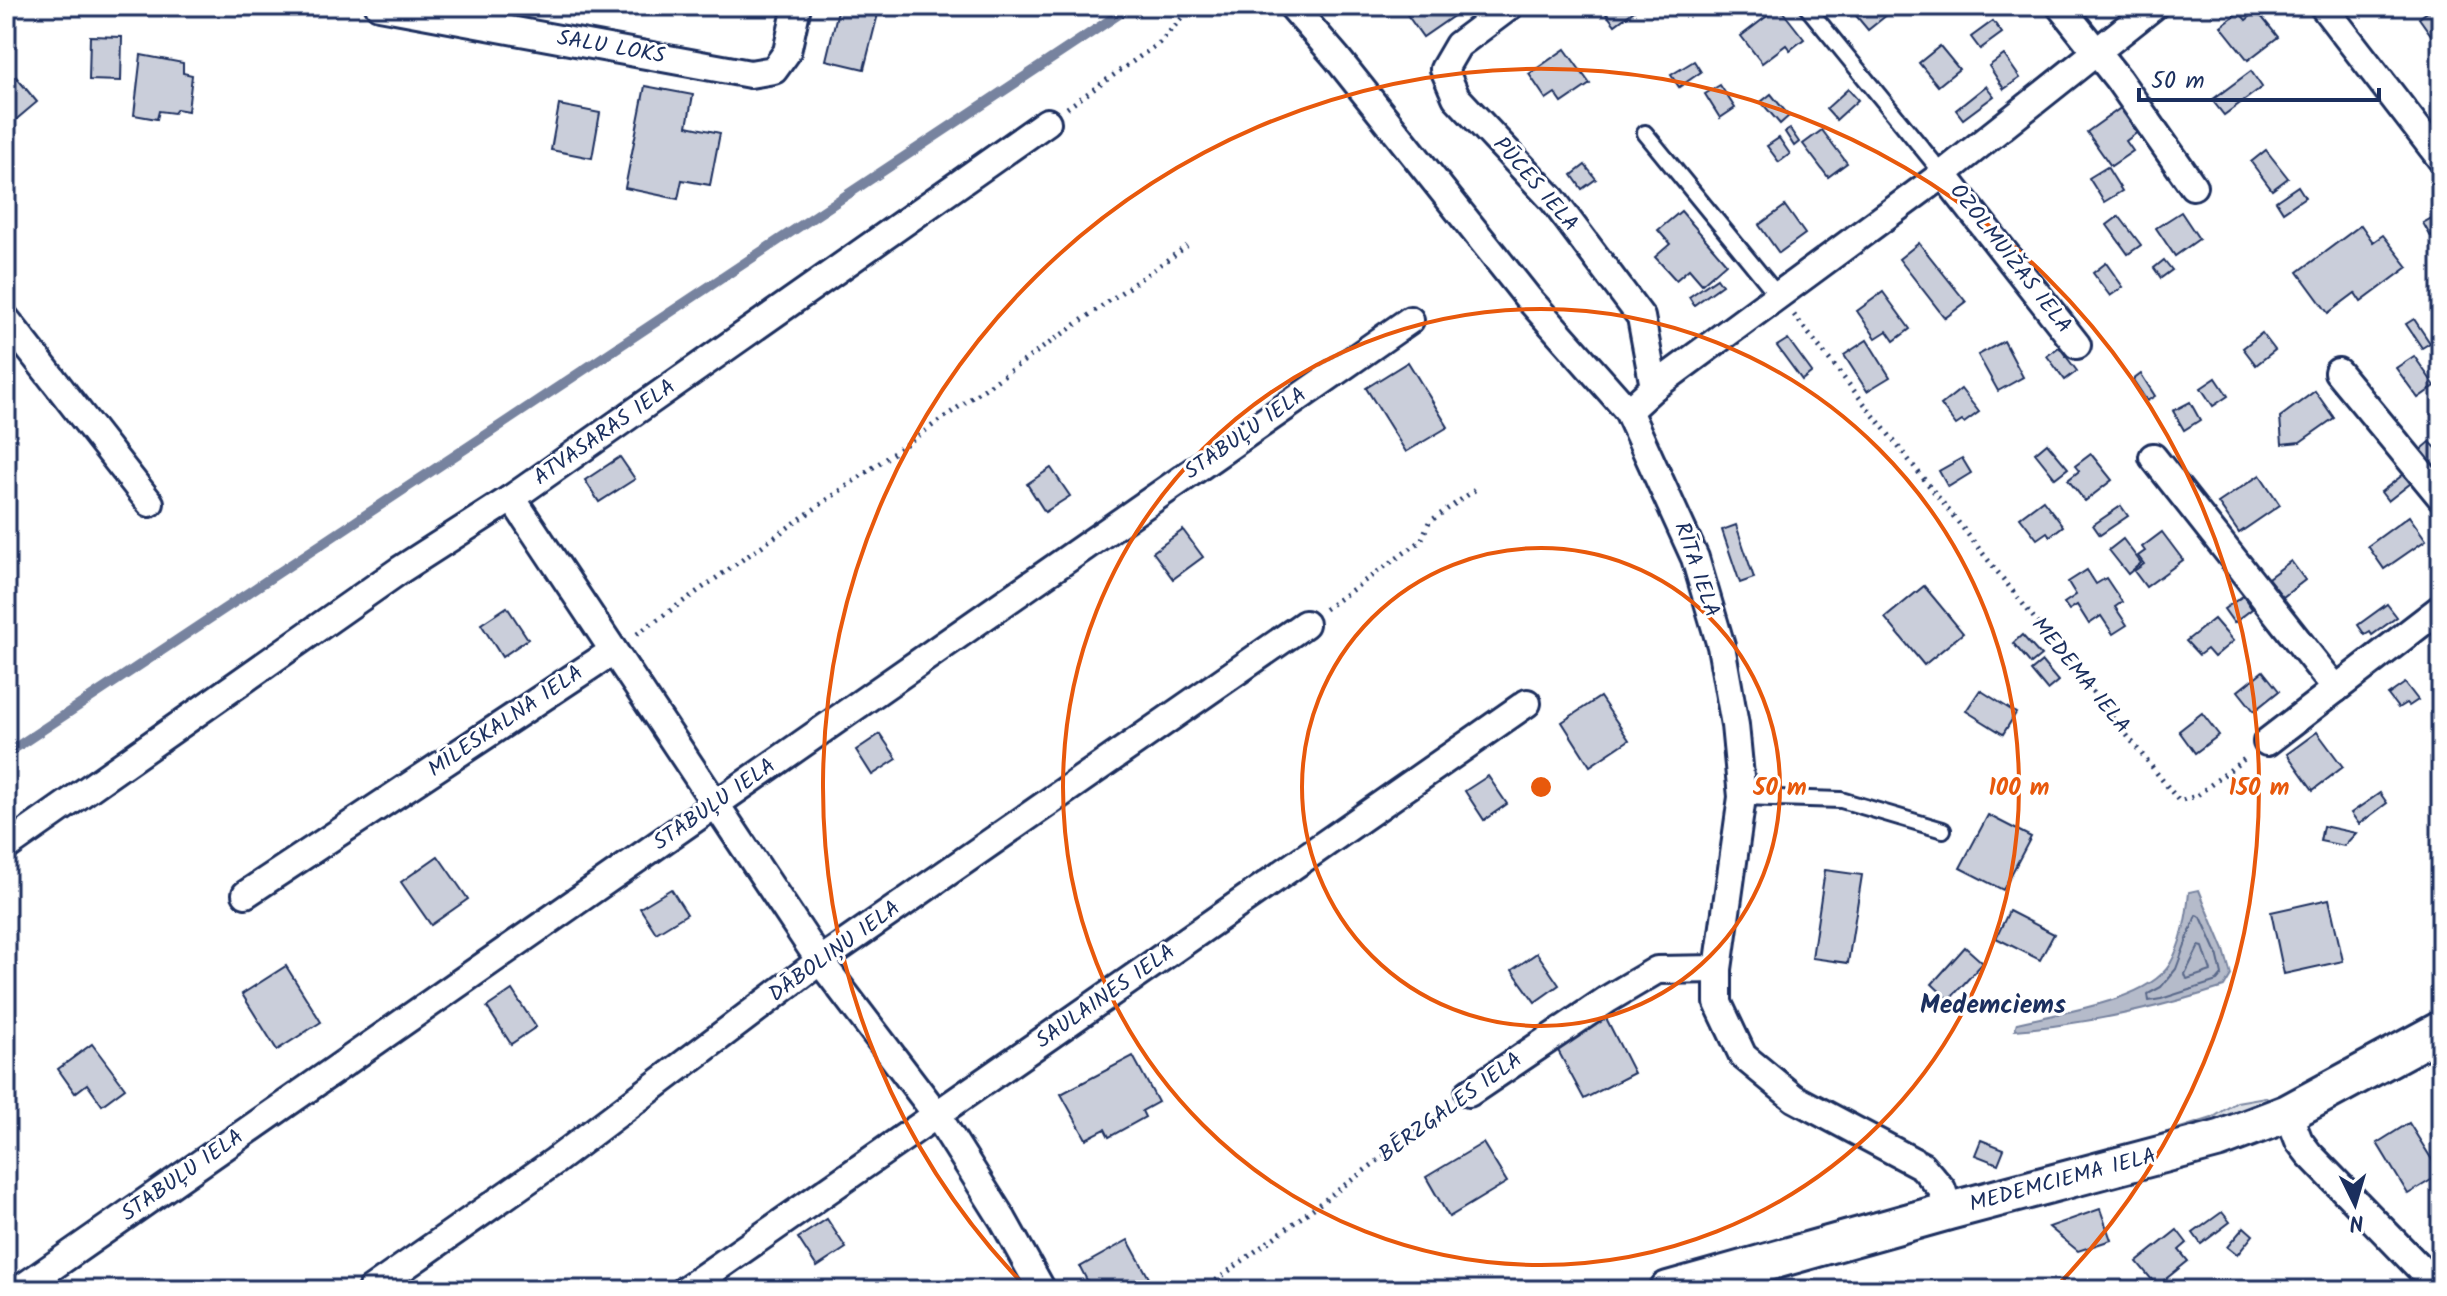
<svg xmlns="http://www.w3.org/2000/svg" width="2447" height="1296" font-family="Kalam,sans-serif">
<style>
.green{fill:#dee1e7;stroke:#7c88a2;stroke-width:2}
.water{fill:#b5bbca;stroke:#77839f;stroke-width:2}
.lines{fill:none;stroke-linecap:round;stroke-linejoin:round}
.shore{stroke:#596789;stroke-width:2}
.stream{stroke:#77839f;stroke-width:10}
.building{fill:#caceda;stroke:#1b2f5e;stroke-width:2}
.lane-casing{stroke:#1b2f5e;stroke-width:20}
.street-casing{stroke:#1b2f5e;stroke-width:32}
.secondary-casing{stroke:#1b2f5e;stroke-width:42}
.path{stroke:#1b2f5e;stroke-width:5;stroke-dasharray:2 6;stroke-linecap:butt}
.lane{stroke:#fff;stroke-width:14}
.street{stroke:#fff;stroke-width:26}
.secondary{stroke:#fff;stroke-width:36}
.ring{fill:none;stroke:#e8590c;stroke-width:4}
.labels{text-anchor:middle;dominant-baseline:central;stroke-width:6;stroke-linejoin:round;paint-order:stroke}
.street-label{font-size:22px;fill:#1b2f5e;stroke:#fff}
.quarter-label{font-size:26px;font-weight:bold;fill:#1b2f5e;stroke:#fff}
.centre{fill:#e8590c;stroke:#fff;stroke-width:4}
.ring-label{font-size:24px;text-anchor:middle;font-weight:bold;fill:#e8590c;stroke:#fff;stroke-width:6;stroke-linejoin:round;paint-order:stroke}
</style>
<rect width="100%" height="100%" fill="#fff"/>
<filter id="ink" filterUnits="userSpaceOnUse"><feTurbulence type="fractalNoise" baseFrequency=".0125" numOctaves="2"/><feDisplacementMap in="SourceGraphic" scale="16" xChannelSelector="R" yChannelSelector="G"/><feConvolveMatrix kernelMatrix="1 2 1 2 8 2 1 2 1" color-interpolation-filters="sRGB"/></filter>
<g filter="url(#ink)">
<!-- green -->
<path class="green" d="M2265,1097l8,6 -113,37 -2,-5 54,-17 25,-16z"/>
<!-- water -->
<path class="water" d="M2199,890l25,60 7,25 -7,12c-69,22 -136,37 -209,43l2,-7c41,-10 131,-22 153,-59 12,-21 17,-48 19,-72z"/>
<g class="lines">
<!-- shore -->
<g class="shore">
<path d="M2196,915l5,2 16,36 5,22 -5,6 -56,18 -12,2 -1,-7 13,-7 15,-18z"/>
<path d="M2199,946l4,1 8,24 -24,8 -2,-5z"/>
</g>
<!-- stream -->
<path class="stream" d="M6,754l1125,-748"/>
</g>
<!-- building -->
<g class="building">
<path d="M839,6h41l-16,63 -38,-9z"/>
<path d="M1407,6h56l2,2 -42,29 -20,-28z"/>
<path d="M1600,6h41l-26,19z"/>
<path d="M1848,6h50l-30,24z"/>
<path d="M2436,6h5v43l-22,-31z"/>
<path d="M1779,7l25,32 -14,11 -4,-5 -24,18 -21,-27z"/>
<path d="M2257,11l21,26 -30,23 -27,-34 18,-14 7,8z"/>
<path d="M1993,21l9,12 -22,16 -9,-12z"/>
<path d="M90,36l32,1 -1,44 -32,-1z"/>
<path d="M1940,46l19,23 -21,17 -19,-23z"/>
<path d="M1565,49l25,35 -28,19 -7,-10 -9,6 -17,-25z"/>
<path d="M141,55l42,8v10l9,2 -4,36 -11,-2 -3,4 -15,-2 -2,8 -23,-4z"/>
<path d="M2004,55l16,23 -16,11 -15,-23z"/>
<path d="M1694,61l7,11 -22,15 -8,-12z"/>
<path d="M6,65l31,37 -31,26z"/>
<path d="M2251,71l11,16 -38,28 -12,-15z"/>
<path d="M1720,85l15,23 -15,10 -15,-24z"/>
<path d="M645,86l48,9 -6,31 33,7 -10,52 -28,-5 -4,19 -53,-11z"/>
<path d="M1986,86l8,10 -31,23 -7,-9z"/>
<path d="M1848,89l10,11 -22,20 -10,-11z"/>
<path d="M1771,94l18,22 -9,8 -19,-22z"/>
<path d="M559,105l41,8 -8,45 -41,-8z"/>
<path d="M2122,107l17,24 -13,10 7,10 -22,15 -24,-34z"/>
<path d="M1790,129l9,13 -5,4 -9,-14z"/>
<path d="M1822,130l25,33 -19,14 -25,-33z"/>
<path d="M1779,138l11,16 -11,8 -12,-16z"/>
<path d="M2266,150l22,28 -16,12 -21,-28z"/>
<path d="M1585,165l11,14 -14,10 -10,-14z"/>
<path d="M2107,167l15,24 -18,11 -15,-24z"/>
<path d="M2298,186l7,11 -22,15 -7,-11z"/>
<path d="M1785,206l20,28 -26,19 -20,-28z"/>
<path d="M1681,211l45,52 -24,21 -13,-15 -13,11 -21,-23 15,-13 -12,-14z"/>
<path d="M2181,212l18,27 -24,17 -19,-28z"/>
<path d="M2441,213v19l-10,5 -8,-14z"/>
<path d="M2119,216l22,29 -13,9 -21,-29z"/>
<path d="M2361,225l12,17 10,-7 25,32 -47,35 -6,-9 -27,20 -30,-41z"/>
<path d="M1919,243l47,59 -21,16 -46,-59z"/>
<path d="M2164,260l8,10 -11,8 -7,-10z"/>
<path d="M2106,263l17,24 -13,9 -17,-23z"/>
<path d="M1717,278l5,7 -28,20 -5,-8z"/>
<path d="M1883,292l27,37 -16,12 -7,-10 -11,7 -19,-27z"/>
<path d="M2414,319l16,24 -8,5 -16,-24z"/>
<path d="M2262,333l13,17 -19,15 -13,-17z"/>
<path d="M1788,339l24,33 -10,8 -25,-34z"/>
<path d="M1867,340l23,37 -23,14 -23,-36z"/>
<path d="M2004,341l19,36 -25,14 -20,-36z"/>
<path d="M2059,347l18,24 -12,9 -18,-24z"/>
<path d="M2414,356l21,30 -17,12 -22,-30z"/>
<path d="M1408,362l40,65 -42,25 -40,-64z"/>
<path d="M2141,374l14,22 -8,5 -14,-21z"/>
<path d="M2216,378l12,18 -15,10 -12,-18z"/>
<path d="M1961,389l18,23 -15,11 -2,-2 -6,4 -15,-20z"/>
<path d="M2315,391l19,27 -34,24 -18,2 -2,-27z"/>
<path d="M2190,402l10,18 -16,10 -11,-19z"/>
<path d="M2430,442l11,11v12l-8,6 -16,-18z"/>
<path d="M2047,443l21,25 -13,10 -20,-25z"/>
<path d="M2091,454l21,26 -27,21 -17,-21 11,-9 -4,-5z"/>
<path d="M620,457l15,22 -36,23 -14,-22z"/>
<path d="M1962,458l9,15 -23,14 -9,-16z"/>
<path d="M1051,468l19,28 -25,16 -18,-28z"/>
<path d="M2404,474l7,9 -23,18 -7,-9z"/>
<path d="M2260,475l20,30 -41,28 -21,-30z"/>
<path d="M2043,500l20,26 -13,10 -3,-4 -10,7 -17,-22z"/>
<path d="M2121,506l7,10 -28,19 -7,-10z"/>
<path d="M2409,516l17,24 -42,29 -16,-23z"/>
<path d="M1736,525l18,53 -14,5 -18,-53z"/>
<path d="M1183,530l20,27 -30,22 -20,-27z"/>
<path d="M2162,532l21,28 -37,27 -12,-16 10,-7 -6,-8 7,-5 -3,-4z"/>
<path d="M2123,539l18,24 -13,11 -19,-24z"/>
<path d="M2291,561l14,19 -22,17 -15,-19z"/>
<path d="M2087,570l9,14 10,-6 16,24 -7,5 12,18 -14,9 -12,-18 -12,8 -12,-19 -8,5 -5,-7 12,-8 -8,-13z"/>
<path d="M1924,586l39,47 -39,32 -39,-47z"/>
<path d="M2243,596l9,13 -18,14 -10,-14z"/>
<path d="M2387,604l10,13 -25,18 -2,-3 -5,3 -7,-10z"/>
<path d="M507,607l21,32 -26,18 -21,-33z"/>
<path d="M2214,619l19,22 -19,16 -7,-8 -8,6 -13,-14z"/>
<path d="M2022,635l19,21 -10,8 -18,-21z"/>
<path d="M2042,662l16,19 -11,9 -16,-19z"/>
<path d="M2263,671l16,20 -25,20 -16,-20z"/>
<path d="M2405,683l13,17 -9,6 -3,-3 -8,5 -10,-13z"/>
<path d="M1980,690l36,23 -13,21 -37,-23z"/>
<path d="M1600,697l29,43 -39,26 -28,-44z"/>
<path d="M2202,713l17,22 -24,18 -16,-22z"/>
<path d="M2317,732l26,35 -30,23 -26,-36z"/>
<path d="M880,734l17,25 -25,16 -16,-25z"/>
<path d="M1488,776l19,28 -23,16 -19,-29z"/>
<path d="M2380,793l7,10 -28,21 -8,-11z"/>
<path d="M1988,815l43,22 -28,53 -43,-22z"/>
<path d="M2323,826l33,7 -12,13 -24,-5z"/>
<path d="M438,856l30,43 -37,26 -30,-43z"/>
<path d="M1825,870l37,5 -14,88 -36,-5z"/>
<path d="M671,889l16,25 -31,19 -16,-25z"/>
<path d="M2329,899l14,62 -59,13 -13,-62z"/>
<path d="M2009,911l45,23 -14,26 -44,-22z"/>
<path d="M1965,947l18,16 -34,37 -17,-16z"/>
<path d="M1537,953l22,32 -24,17 -23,-32z"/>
<path d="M286,966l35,56 -44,28 -35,-56z"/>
<path d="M512,990l24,37 -25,17 -24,-37z"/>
<path d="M1605,1016l29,57 -50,26 -30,-56z"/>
<path d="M92,1044l33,44 -23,17 -15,-21 -12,9 -17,-24z"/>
<path d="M1133,1056l25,46 -16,9 3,6 -36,20 -4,-8 -19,10 -25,-45z"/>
<path d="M2409,1123l32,51 -33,20 -31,-51z"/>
<path d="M1981,1140l23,9 -6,15 -23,-9z"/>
<path d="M1483,1143l24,39 -58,35 -23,-40z"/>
<path d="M2100,1209l11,31 -33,11 -29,-24z"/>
<path d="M2222,1212l8,10 -29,22 -8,-11z"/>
<path d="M827,1219l19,29 -29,19 -19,-29z"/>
<path d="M2244,1227l9,8 -16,20 -10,-8z"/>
<path d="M2177,1230l10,13 -8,7 9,11 -31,25 -20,-24z"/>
<path d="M1128,1240l21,38 -22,12h-35l-12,-23z"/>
</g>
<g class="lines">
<defs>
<g id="lane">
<path d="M1806,6l137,168"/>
<path d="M1645,133l134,164"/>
<path d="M1742,797l99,3 102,30"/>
</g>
<g id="street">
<path d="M379,6l371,68 24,-4 13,-18 10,-46"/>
<path d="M1292,6l45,52 191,240 100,113 67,147 26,88 14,79 7,72 -24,172v34l25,53 51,42 128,68 20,23 7,22"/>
<path d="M1510,6l-52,39 -14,24 12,28 97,103 88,117 13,70"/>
<path d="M2060,6l58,73 75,107"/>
<path d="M2323,6l118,153"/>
<path d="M1943,174l134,171"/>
<path d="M6,319l144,184"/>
<path d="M2338,372l103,125"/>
<path d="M1628,411l26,-24 289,-213 211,-168"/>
<path d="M2153,457l183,232"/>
<path d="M512,498l308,463 117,154 66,105 39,70"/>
<path d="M2267,742l174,-134"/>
<path d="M6,847l394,-277 112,-72 535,-376"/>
<path d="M246,894l367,-243"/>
<path d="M1469,1093l139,-94 49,-29 61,-1"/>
<path d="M2288,1113l11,28 10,13 132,136"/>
<path d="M19,1290l1391,-970"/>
<path d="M371,1290l184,-129 265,-200 485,-337"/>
<path d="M685,1290l842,-587"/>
</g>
<path id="secondary" d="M1668,1290l281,-79 271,-72 68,-26 153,-83"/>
</defs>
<!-- lane casing -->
<use href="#lane" class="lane-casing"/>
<!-- street casing -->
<use href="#street" class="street-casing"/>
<!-- secondary casing -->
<use href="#secondary" class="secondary-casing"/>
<!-- path -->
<g class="path">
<path d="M1067,108l92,-65 34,-37"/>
<path d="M1794,315l385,486 17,-5 51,-39"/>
<path d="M1325,609l96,-68 8,-19 50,-35"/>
<path d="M637,634l550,-388"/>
<path d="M1203,1290l246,-182"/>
</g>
<!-- lane -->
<use href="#lane" class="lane"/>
<!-- street -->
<use href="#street" class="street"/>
<!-- secondary -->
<use href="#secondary" class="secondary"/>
</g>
</g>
<!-- distance rings -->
<g class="ring">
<circle cx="1541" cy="787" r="239"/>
<circle cx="1541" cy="787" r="478"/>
<path d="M1025 1286A718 718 0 1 1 2057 1286"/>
</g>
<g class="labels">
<!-- street labels -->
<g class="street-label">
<text transform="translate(611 48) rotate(10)">SALU LOKS</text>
<text transform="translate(1535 185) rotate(49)">PŪCES IELA</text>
<text transform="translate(2010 259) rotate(52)">OZOLMUIŽAS IELA</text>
<text transform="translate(605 433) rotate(-35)">ATVASARAS IELA</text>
<text transform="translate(1246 434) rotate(-35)">STABUĻU IELA</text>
<text transform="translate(1696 570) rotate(71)">RĪTA IELA</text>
<text transform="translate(2080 676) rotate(51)">MEDEMA IELA</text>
<text transform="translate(506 722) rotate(-34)">MĪLESKALNA IELA</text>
<text transform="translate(715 805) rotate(-35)">STABUĻU IELA</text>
<text transform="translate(835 952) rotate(-36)">DĀBOLIŅU IELA</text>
<text transform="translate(1106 997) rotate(-35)">SAULAINES IELA</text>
<text transform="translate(1451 1108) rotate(-36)">BĒRZGALES IELA</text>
<text transform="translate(183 1176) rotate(-35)">STABUĻU IELA</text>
<text transform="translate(2063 1181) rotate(-15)">MEDEMCIEMA IELA</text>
</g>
<!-- quarter labels -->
<g class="quarter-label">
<text x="1993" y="1006">Medemciems</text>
</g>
</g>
<circle cx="1541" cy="787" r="12" class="centre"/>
<g class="ring-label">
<text x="1780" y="795">50 m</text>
<text x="2019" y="795">100 m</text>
<text x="2259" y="795">150 m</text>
</g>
<!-- margin -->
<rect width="2447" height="1296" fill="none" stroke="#fff" stroke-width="32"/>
<rect x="16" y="16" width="2415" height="1264" fill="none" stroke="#1b2f5e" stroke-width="3" filter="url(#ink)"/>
<!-- north arrow -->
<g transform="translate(2355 1204) rotate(175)" stroke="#ffffff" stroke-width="6" paint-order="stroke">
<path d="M0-6L14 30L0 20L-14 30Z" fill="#1b2f5e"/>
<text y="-12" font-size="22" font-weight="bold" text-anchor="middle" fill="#1b2f5e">N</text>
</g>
<!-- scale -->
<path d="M2139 88v12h240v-12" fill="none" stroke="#1b2f5e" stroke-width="4"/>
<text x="2151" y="88" font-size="24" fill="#1b2f5e" stroke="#ffffff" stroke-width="6" paint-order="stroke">50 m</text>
</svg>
